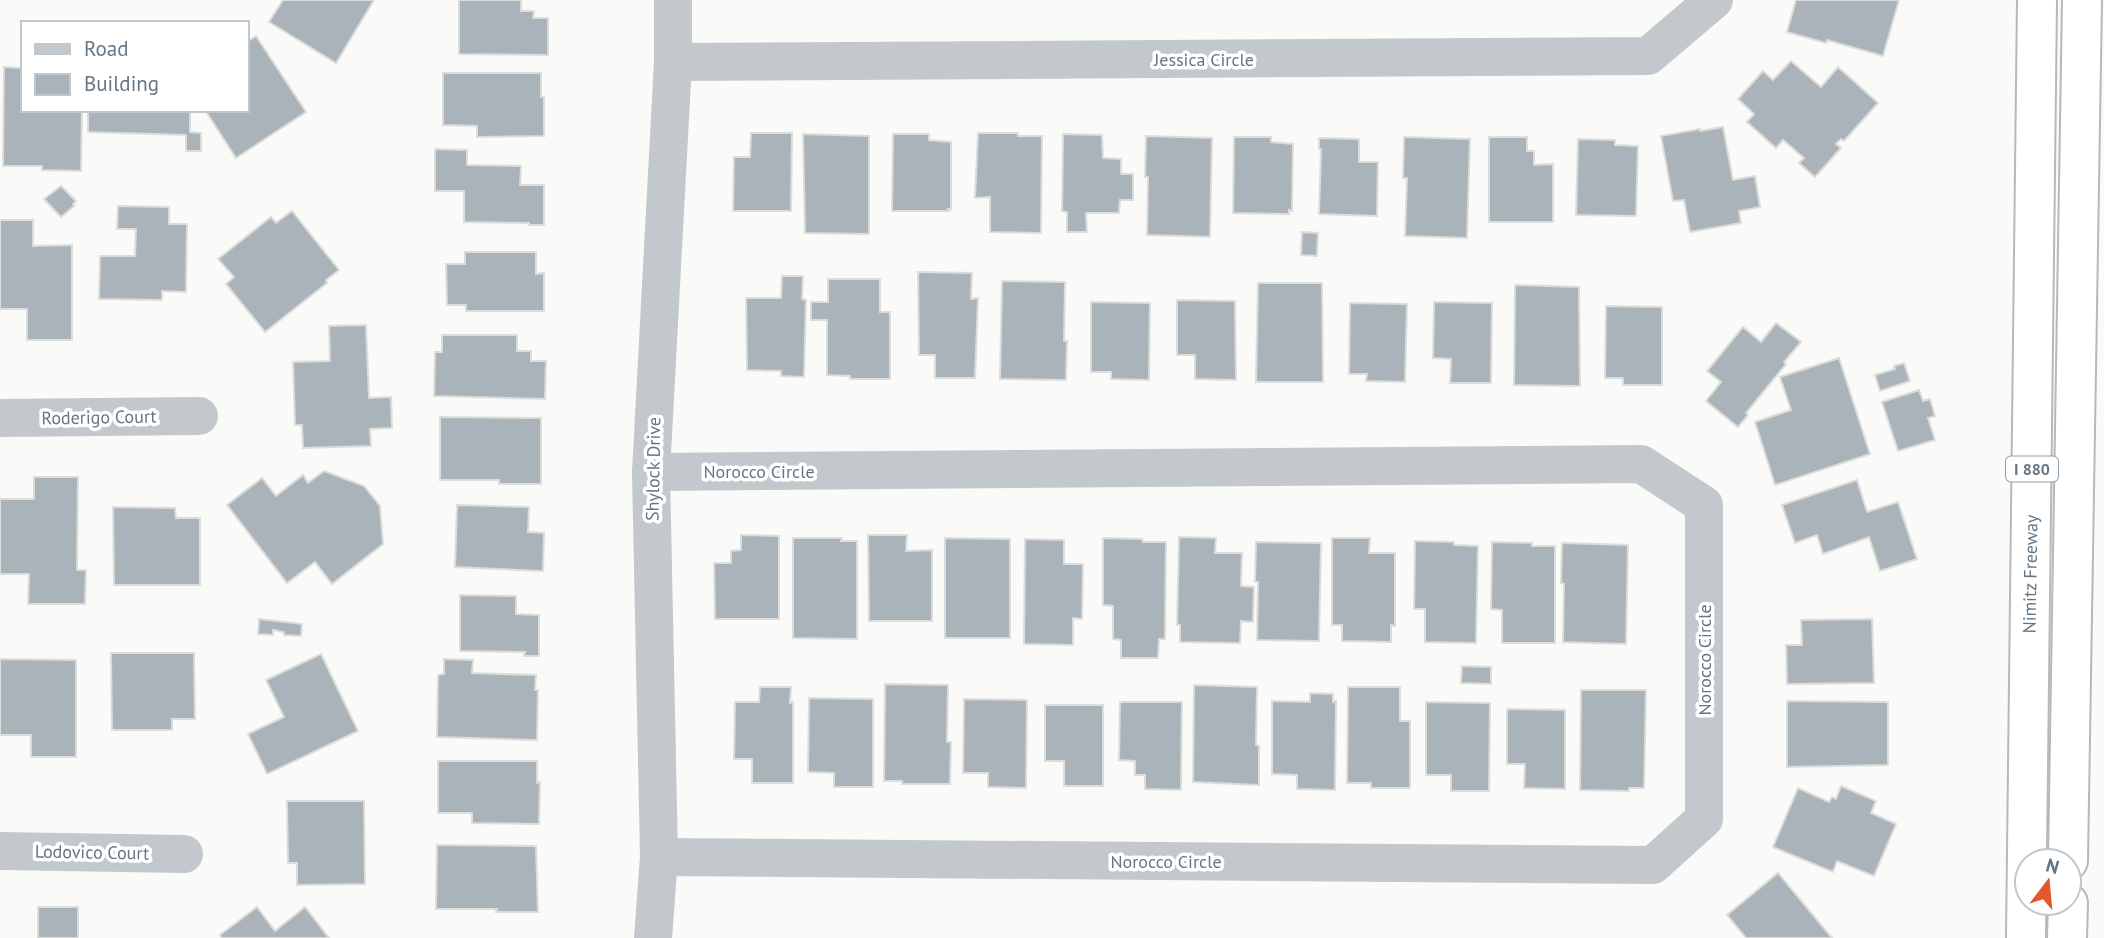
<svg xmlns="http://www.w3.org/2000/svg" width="2104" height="938" font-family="'PT Sans',sans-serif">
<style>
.building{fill:#aab3b9;stroke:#dcdcda;stroke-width:2}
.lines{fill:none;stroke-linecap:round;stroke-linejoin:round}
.motorway-casing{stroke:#b4b9bd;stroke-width:42}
.minor{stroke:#c3c8cc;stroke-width:38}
.motorway{stroke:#fff;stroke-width:38}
.labels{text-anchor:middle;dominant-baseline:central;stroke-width:7;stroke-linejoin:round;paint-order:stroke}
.shield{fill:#fff;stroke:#939fa8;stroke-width:2}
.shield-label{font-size:16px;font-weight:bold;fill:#657683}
.street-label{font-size:18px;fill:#657683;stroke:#fff}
</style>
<rect width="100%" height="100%" fill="#fafaf8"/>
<!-- building -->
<g class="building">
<path d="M283,0h91l-38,63 -67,-41z"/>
<path d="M459,0h62v11h13l-1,7h15v37l-89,-1z"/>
<path d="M1796,0h103l-16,56 -56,-16 -1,3 -39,-11z"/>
<path d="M256,36l50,76 -70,46 -31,-48h42v-68z"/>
<path d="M1791,61l30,26 17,-20 40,36 -34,38 -3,-2 -5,5 5,4 -26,29 -16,-14 5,-5 -21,-18 -7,8 -29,-26 7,-8 -16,-15 25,-28 10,9z"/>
<path d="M4,67l19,1v42h59l-1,61 -39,-1v-4h-39z"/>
<path d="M443,73h98v24h3v39l-67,1v-11l-34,-1z"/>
<path d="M88,110h102v22l11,1v18h-15v-16l-98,-3z"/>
<path d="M1723,127l10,53 22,-4 5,31 -21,4 2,12 -51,9 -6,-32 -11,1 -12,-65 39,-7v2z"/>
<path d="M751,133h41l-1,78h-58l1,-54h16z"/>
<path d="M978,133h40v3h24l-1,97 -51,-1v-35l-15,1z"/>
<path d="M803,134l66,2v98l-64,-1z"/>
<path d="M893,134h36v6l22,2v67h-3l1,2h-57z"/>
<path d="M1063,134l39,1 1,23 18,1v15h12v26h-13l-1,13h-33l1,19h-20v-20l-5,-1z"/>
<path d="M1146,136l66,2 -2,99 -63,-2 1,-58h-3z"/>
<path d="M1234,137h37v5l22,2 -1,67 -3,-1v4l-56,-1z"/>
<path d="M1404,137l66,2 -3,99 -62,-2 2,-58h-4z"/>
<path d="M1489,137h38v14h7v14l19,-1v58h-64z"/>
<path d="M1319,138l40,1v23h19l-1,54 -58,-2 2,-65h-2z"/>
<path d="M1578,139l37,1v5l23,1 -2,70 -60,-1z"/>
<path d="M435,149l32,1v15l54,1 -1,19h24v40h-15v-2l-65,-1v-31h-29z"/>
<path d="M61,186l15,15 -3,3 1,2 -13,11 -17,-18z"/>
<path d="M118,206l51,1v17h18l-1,68 -24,-1v9l-63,-1 1,-43h35l1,-27h-19z"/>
<path d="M292,211l47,59 -13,10 1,3 -62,49 -39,-48 8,-7 -16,-18 53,-42 5,6z"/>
<path d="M0,220h33v26l39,-1v95h-45v-31h-27z"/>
<path d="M1302,232l16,1 -1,23 -16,-1z"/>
<path d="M465,252h71v22l8,-1v38h-78v-6h-19l-1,-41h19z"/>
<path d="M918,272l54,1 -1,26 7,-1 -3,80h-40v-23h-16z"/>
<path d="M782,276h21l-1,23 4,1 -2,77 -23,-1v-5l-34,-1 -1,-72h35z"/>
<path d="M828,279h52v33h10v67h-40v-3l-23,-1v-55h-16v-18h17z"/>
<path d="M1002,281l63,1 -1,59h3l-1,39 -66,-1z"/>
<path d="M1258,283h64l1,99h-67z"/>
<path d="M1515,285l64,2 1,99 -66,-1z"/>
<path d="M1177,300l58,1 1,79 -41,-1v-24h-18z"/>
<path d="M1091,302l59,1 -1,77 -38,-1v-7h-20z"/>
<path d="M1434,302l58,1 -1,80h-41l1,-24 -18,-1z"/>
<path d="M1350,303l57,1 -2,78 -39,-1 1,-7h-18z"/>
<path d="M1606,306l56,1v78h-39v-7h-18z"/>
<path d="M1776,323l25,19 -17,20 2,2 -40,49 2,2 -10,12 -32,-26 15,-19 -14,-11 36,-44 18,15z"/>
<path d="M366,325l3,73 22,-1 1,31 -22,1 1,17 -68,2 -1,-23h-7l-2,-63 37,-1 -1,-35z"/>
<path d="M442,335h75v16h14v10h15l-1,38 -111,-3 1,-44h7z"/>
<path d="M1839,358l31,96 -95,31 -20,-63 36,-12 -11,-33z"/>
<path d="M1904,363l6,18 -30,10 -5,-16 20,-6 -1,-3z"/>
<path d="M1919,390l4,11 7,-2 5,17 -7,2 7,22 -37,11 -16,-49z"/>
<path d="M440,417l101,1v66h-42v-4h-59z"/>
<path d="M324,471l40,15 16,20 3,38 -51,40 -17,-22 -28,21 -60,-78 35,-27 14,18 27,-21 5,8z"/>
<path d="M34,477h44l-1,93h9l-1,34h-57l1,-30h-29v-75h34z"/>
<path d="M1857,480l10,32 31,-10 19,57 -37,12 -11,-34 -46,17 -6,-19 -22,8 -13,-38z"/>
<path d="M457,505l72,2 -1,25 16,1 -1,38 -88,-4z"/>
<path d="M113,507l62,1 1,10h24v67h-86z"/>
<path d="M741,535l38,1v83h-64l-1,-56h17v-12l10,-1z"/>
<path d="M868,535h39l-1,16 26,-1v71h-63z"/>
<path d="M1179,537l37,1 -1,15h27l-1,33 13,1 -1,35 -12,-1 -1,22 -60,-1v-17h-3z"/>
<path d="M793,538h49l-1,3h16v98l-64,-1z"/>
<path d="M945,538l65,1v99h-65z"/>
<path d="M1103,538l39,1 1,3h23l-1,97h-6l-1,19h-37v-18l-8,-1v-33l-10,-1z"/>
<path d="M1332,538h38l-1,15h26v73l-4,-1v17l-49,-1v-16h-10z"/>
<path d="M1025,539l39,1v24h19l-1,55 -9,-1v27l-49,-1z"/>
<path d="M1415,541l39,1v3l24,1 -2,97 -51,-1v-33h-11z"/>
<path d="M1256,542l65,1 -2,98 -62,-1 1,-58h-3z"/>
<path d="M1492,542l40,1v3h23v97h-53v-33l-11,-1z"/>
<path d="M1562,543l66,2 -2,99 -63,-2 1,-58 -3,-1z"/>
<path d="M460,595l56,1v18l23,1v41h-15l1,-4 -65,-1z"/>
<path d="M259,619l43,5 -1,12 -17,-1v-3l-11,-2v5l-15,-1z"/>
<path d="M1872,619l2,64 -87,1 -1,-39h16l-1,-25z"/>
<path d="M111,653h83l1,66h-23v11h-60z"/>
<path d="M321,654l37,77 -91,43 -19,-40 36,-17 -18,-37z"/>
<path d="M0,659l76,1v97h-45v-22h-31z"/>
<path d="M444,659l29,1 -1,13 64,2 -1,15h3l-1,50 -100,-3 1,-62 6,-1z"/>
<path d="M1462,666l29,1v17l-30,-1z"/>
<path d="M885,684l63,1 -1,57h4l-1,42h-48v-3h-18z"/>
<path d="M1194,685l63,2 -1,58 3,1v39l-66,-3z"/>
<path d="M760,687h31l-1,16 3,-1v81h-41v-24h-18l1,-57h24z"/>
<path d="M1348,687h52v34h10v67h-39v-5h-24z"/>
<path d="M1581,690h65l-2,98h-15v3l-49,-1z"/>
<path d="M1310,693l23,1v8l3,-1 -1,89 -38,-1v-14l-25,-1v-73l38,1z"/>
<path d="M809,698l64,1v88h-39v-14l-26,-1z"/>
<path d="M964,699l63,1 -1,88 -38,-1v-14h-25z"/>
<path d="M1787,701l101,1v63l-101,2z"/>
<path d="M1120,702h62l-1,88 -36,-1v-14h-10v-14l-16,-1z"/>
<path d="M1426,702l64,1 -1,88h-38v-16h-25z"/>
<path d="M1045,705h58v81h-39v-25h-19z"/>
<path d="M1507,709l58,1v79l-41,-1 1,-24h-18z"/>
<path d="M438,761h99v22l3,-1 -1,42 -67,-1v-10h-34z"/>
<path d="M1841,786l35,15 -5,12 25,11 -22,52 -37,-15 -4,11 -60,-25 25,-59 31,14 3,-5 4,2z"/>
<path d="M287,801h77l1,83 -68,1v-22h-9z"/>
<path d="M437,845l99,1 2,66h-42l1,-3h-61z"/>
<path d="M1778,873l54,65h-86l-19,-23z"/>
<rect x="38" y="907" width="40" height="31"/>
<path d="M257,907l18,24 30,-24 24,31h-107l-2,-3z"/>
</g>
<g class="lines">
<defs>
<g id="motorway">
<path d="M2068,861l14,-861"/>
<path d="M2026,938l11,-938"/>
<path d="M2067,938l1,-35"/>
</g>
</defs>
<!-- motorway casing -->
<use href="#motorway" class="motorway-casing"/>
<!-- minor -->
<g class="minor">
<path d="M673,62l975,-6 66,-56"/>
<path d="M0,418l199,-2"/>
<path d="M651,472l990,-8 63,41v314l-51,46 -994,-8"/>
<path d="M0,851l184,3"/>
<path d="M653,938l6,-81 -8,-385 22,-410v-62"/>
</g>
<!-- motorway -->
<use href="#motorway" class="motorway"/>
</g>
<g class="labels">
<!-- shield labels -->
<rect class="shield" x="2006" y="456.5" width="52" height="25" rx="5"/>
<g class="shield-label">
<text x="2032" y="469">I 880</text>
</g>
<!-- street labels -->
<g class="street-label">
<text x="1204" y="59">Jessica Circle</text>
<text transform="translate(99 417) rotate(-1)">Roderigo Court</text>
<text transform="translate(653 469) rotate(-89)">Shylock Drive</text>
<text x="759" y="471">Norocco Circle</text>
<text transform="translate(2030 574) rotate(-89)">Nimitz Freeway</text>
<text transform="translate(1704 660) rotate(-90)">Norocco Circle</text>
<text transform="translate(92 852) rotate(1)">Lodovico Court</text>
<text x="1166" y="861">Norocco Circle</text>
</g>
</g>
<!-- legend -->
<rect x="21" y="21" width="228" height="91" fill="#ffffff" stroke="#c1c8cd" stroke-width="2"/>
<rect x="35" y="44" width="35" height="10" fill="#c3c8cc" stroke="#c1c8cd" stroke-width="2"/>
<text x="84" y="56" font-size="21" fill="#657683">Road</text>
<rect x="35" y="74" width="35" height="21" fill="#aab3b9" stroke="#c1c8cd" stroke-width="2"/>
<text x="84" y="91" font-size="21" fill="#657683">Building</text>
<!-- north arrow -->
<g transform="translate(2048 882) rotate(16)"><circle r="33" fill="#ffffff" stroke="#c1c8cd" stroke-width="2"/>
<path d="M0-5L12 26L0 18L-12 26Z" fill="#e4572e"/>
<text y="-10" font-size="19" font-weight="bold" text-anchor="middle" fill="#657683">N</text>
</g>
</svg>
